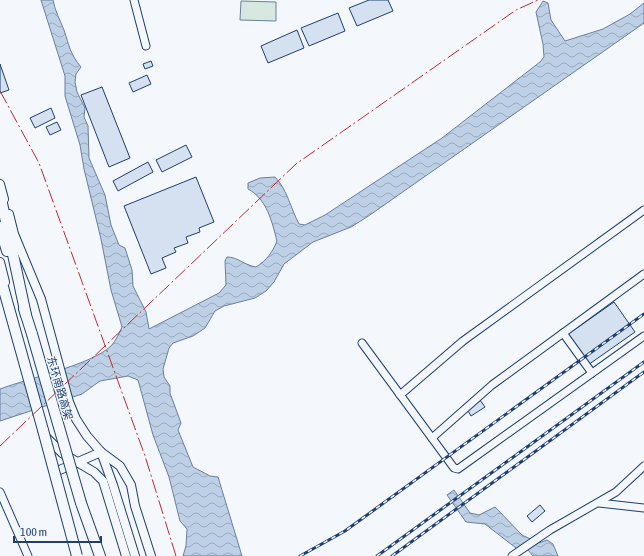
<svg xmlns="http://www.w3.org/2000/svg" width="644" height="556" font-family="'Asap Condensed','Noto Sans SC',sans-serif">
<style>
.pitch{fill:#d7e8df;stroke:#687fa3}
.water{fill:url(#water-waves);stroke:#687fa3}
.building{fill:#d5e0f0;stroke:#1d3f73}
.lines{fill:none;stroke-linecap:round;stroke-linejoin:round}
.minor-casing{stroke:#1d3f73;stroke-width:9}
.major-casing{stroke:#1d3f73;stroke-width:10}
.highway-casing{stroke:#1d3f73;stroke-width:12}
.minor{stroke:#f4f7fb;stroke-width:7}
.major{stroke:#f4f7fb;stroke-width:8}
.highway{stroke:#f4f7fb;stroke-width:10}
.rail-casing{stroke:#1d3f73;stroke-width:3}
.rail{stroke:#f4f7fb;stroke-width:1.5;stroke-dasharray:4.5;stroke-linecap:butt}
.highway-bridge-casing{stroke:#1d3f73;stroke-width:12;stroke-linecap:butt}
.highway-bridge{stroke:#f4f7fb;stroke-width:10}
.power{stroke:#c62828;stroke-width:1;stroke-dasharray:14 3 2 3;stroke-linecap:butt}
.labels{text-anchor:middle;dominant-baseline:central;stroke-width:3;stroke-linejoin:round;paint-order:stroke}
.street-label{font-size:11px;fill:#1d3f73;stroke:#f4f7fb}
</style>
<defs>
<pattern id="water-waves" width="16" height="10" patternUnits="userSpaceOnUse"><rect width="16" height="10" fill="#bed0e5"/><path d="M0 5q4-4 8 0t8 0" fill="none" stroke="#9aaabe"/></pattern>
</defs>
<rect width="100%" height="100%" fill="#f4f7fb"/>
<!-- pitch -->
<path class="pitch" d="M241,1l35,1v19l-36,-1z"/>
<!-- water -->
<g class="water">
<path d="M41,0h12c2,11 7,20 11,30 5,15 6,24 17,37l-5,7 -1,8 2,10 8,16 -1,9 4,9 1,32 16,37 6,30 8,20 6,3 7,22 1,16 13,26 3,17 70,-36 7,-8 -1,-24 2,-4c11,0 17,8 29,10 11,-7 16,-14 21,-26 -5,-19 -10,-42 -29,-52v-6l12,-5 15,-1c12,12 16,32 24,47l6,1 20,-10 117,-77 98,-76 4,-5 -1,-13 -7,-32 7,-11 5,2 3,17 14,21 38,-12 27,-15 14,-11v20l-277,194 -16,10 -38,15 -29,22 -10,18 -8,9 -11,7 -31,8 -9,5 -10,17 -12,8 -20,7 -4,5 -6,21 1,8 6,9v7l11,30 -3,7 15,37 17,9 8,1 24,79h-59l3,-10 1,-17 -7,-8 -11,-44 -16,-42 -15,-55 -10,-4 -28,5 -18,13 -82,27v-32c29,-11 91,-24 111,-43 5,-5 8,-13 11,-19l-11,-37 -10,-51 -17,-70 -4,-24 -15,-49v-20z"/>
<path d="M454,490l16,23 9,2 16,-8 27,28 17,8 8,-3 6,4 5,12h-25l-5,-6 -12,-2 -31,-24 -19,-2 -19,-27z"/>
</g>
<!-- building -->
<g class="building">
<path d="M369,0h19l5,11 -36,15 -8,-18z"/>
<path d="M338,13l7,18 -36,15 -8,-18z"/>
<path d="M297,30l7,18 -36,15 -7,-17z"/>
<path d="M151,61l2,5 -8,3 -2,-5z"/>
<path d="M0,64l9,26 -9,3z"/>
<path d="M147,75l4,9 -18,8 -4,-9z"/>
<path d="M102,87l28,71 -21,9 -28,-72z"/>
<path d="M51,108l4,10 -20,10 -5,-10z"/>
<path d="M57,122l4,8 -11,5 -4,-8z"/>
<path d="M186,145l6,12 -30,15 -6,-12z"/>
<path d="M148,162l5,10 -35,19 -5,-10z"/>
<path d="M196,177l18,45 -15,6 1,4 -14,5 2,6 -14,5 2,4 -14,6 4,10 -15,6 -27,-68z"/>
<path d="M614,302l21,30 -47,33 -21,-30z"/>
<path d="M480,400l5,7 -14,9 -4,-7z"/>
<path d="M540,505l5,6 -13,11 -5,-6z"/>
</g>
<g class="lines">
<defs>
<g id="minor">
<path d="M134,0l12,46"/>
<path d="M563,333l29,40"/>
<path d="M362,343l92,125 4,1 186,-133"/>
<path d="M400,395l63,-54 181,-131"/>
<path d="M432,438l60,-53 152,-111"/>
<path d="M0,492l28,64"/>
<path d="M599,503l45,5"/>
<path d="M512,556l38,-26 66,-38 28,-26"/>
</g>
<g id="major">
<path d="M0,184l4,15"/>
<path d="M9,214l5,20 27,65 28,103 7,17 11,17 14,16 19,14 11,19 4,21 16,50"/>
<path d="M0,262l5,20"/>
<path d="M47,438l15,15 32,19 9,9 23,75"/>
<path d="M55,472l46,-20 12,33 22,71"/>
</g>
<g id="highway">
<path d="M0,194l26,121"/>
<path d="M0,227l7,24"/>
<path d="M0,276l43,154"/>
<path d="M24,309l8,25"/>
<path d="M81,503l19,53"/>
</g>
</defs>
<!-- minor casing -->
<use href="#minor" class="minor-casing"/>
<!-- major casing -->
<use href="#major" class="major-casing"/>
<!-- highway casing -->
<use href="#highway" class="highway-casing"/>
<!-- minor -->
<use href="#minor" class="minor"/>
<!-- major -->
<use href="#major" class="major"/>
<!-- highway -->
<use href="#highway" class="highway"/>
<defs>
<g id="rail">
<path d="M300,556l45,-25 299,-217"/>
<path d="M377,556l267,-194"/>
<path d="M392,556l252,-184"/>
</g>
</defs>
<!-- rail casing -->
<use href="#rail" class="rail-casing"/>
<!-- rail -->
<use href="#rail" class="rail"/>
<defs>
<g id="highway-bridge">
<path d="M32,334l49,169"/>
<path d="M43,430l34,126"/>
</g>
</defs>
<!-- highway-bridge casing -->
<use href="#highway-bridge" class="highway-bridge-casing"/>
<!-- highway-bridge -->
<use href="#highway-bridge" class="highway-bridge"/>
<!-- power -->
<g class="power">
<path d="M0,91l39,72 106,293 31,100"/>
<path d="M0,446l296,-282 220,-154 22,-10"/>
</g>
</g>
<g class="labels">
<!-- street labels -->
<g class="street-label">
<text transform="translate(60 388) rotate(74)">东环南路高架</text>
</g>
</g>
<!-- scale -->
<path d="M14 536v6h87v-6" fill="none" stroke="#1d3f73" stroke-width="2"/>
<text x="20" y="536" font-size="12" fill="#1d3f73" stroke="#f4f7fb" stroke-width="3" paint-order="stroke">100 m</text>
</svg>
